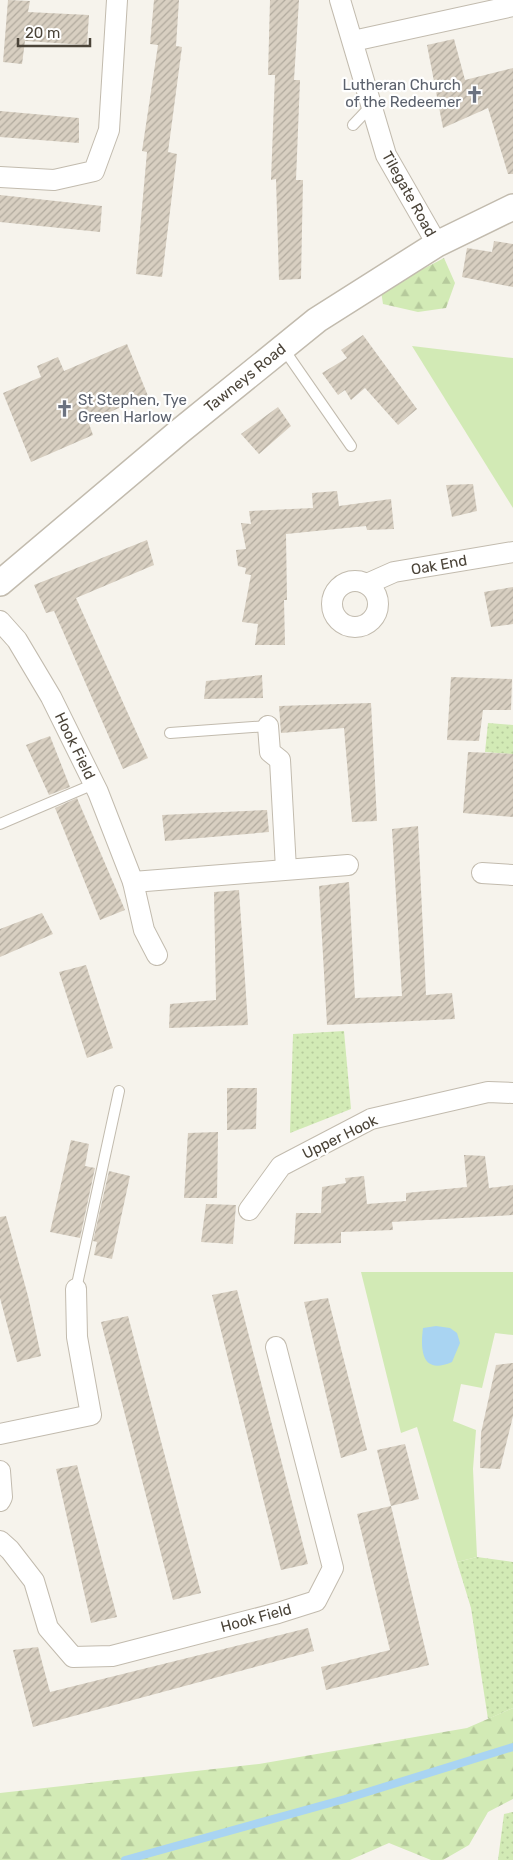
<svg xmlns="http://www.w3.org/2000/svg" width="513" height="1860" font-family="Rubik,sans-serif">
<style>
.grass{fill:url(#grass-dots)}
.forest{fill:url(#forest-firs)}
.park{fill:#d2eab5}
.water{fill:#a9d4f2}
.lines{fill:none;stroke-linecap:round;stroke-linejoin:round}
.stream{stroke:#a9d4f2;stroke-width:8}
.building{fill:url(#building-hatch)}
.service-casing{stroke:#c2bbae;stroke-width:12}
.minor-casing{stroke:#c2bbae;stroke-width:22}
.tertiary-casing{stroke:#c2bbae;stroke-width:28}
.service{stroke:#fff;stroke-width:10}
.minor{stroke:#fff;stroke-width:20}
.tertiary{stroke:#fff;stroke-width:25}
.labels{text-anchor:middle;dominant-baseline:central;stroke-width:4.5;stroke-linejoin:round;paint-order:stroke}
.worship-label{font-size:15px;fill:#5b616d;stroke:#fff;text-anchor:end}
.street-label{font-size:15px;fill:#4b4439;stroke:#fff}
</style>
<defs>
<pattern id="grass-dots" width="8" height="8" patternUnits="userSpaceOnUse" patternTransform="scale(1.25)"><rect width="8" height="8" fill="#d2eab5"/><path d="M2 2h.1M6 6h.1" fill="none" stroke="#b6ca9c" stroke-width="1.8" stroke-linecap="round"/></pattern>
<pattern id="forest-firs" width="22" height="20" patternUnits="userSpaceOnUse" patternTransform="scale(1.25)"><rect width="22" height="20" fill="#d2eab5"/><path d="M5 1l3.5 6h-7zM16 11l3.5 6h-7z" fill="#b6ca9c"/></pattern>
<pattern id="building-hatch" width="6" height="6" patternUnits="userSpaceOnUse" patternTransform="scale(1.25)"><rect width="6" height="6" fill="#d8cfc1"/><path d="M-1 1l2-2M0 6l6-6M5 7l2-2" fill="none" stroke="#b1aa9e"/></pattern>
</defs>
<rect width="100%" height="100%" fill="#f6f3ec"/>
<!-- grass -->
<g class="grass">
<path d="M488,723l25,2v48l-2,-19 -26,-2z"/>
<path d="M344,1031l7,78 -61,24 3,-99z"/>
<path d="M477,1557l36,5v146l-25,11 -17,-111 -14,-46z"/>
<path d="M513,1812v48h-15l6,-46z"/>
</g>
<!-- forest -->
<g class="forest">
<path d="M444,258l11,25 -9,25 -28,4 -35,-8 -2,-13 20,-17 24,-6z"/>
<path d="M513,1708v91l-25,13 -19,33 -26,15h-12l-42,-17 -39,17h-350v-67l259,-29 208,-36z"/>
</g>
<!-- park -->
<g class="park">
<path d="M412,346l101,12v150z"/>
<path d="M361,1272h152v63l-18,-2 -13,55 -21,-4 -8,37 23,9 -3,39 4,88 -20,5 -40,-135 -16,6z"/>
</g>
<!-- water -->
<path class="water" d="M436,1326l14,2 7,5 3,10 -8,19c-30,13 -32,-11 -29,-34z"/>
<g class="lines">
<!-- stream -->
<path class="stream" d="M125,1860l220,-61 168,-52"/>
</g>
<!-- building -->
<g class="building">
<path d="M8,0l22,1 -2,11 61,3 -2,30 -62,-4 -3,23 -19,-2z"/>
<path d="M154,0h25l-3,46 6,1 -14,105 9,2 -15,123 -26,-3 11,-122 -5,-1 16,-106 -8,-1z"/>
<path d="M270,0h29l-5,80h6l-4,100h7l-2,99 -22,1 -3,-101 -5,1 4,-105h-7z"/>
<path d="M454,39l11,41 48,-12v106h-5l-20,-66 -45,20 -16,-83z"/>
<path d="M0,111l79,7v25l-79,-6z"/>
<path d="M0,195l102,11 -2,26 -100,-10z"/>
<path d="M494,241l19,3v43l-51,-10 5,-29 25,4z"/>
<path d="M363,335l54,74 -19,16 -33,-37 -14,12 -6,-10 -7,5 -16,-22 25,-15 -6,-8z"/>
<path d="M127,344l21,52 -60,25 5,14 -62,27 -28,-69 38,-16 -4,-11 21,-9 6,14z"/>
<path d="M278,407l13,19 -32,28 -18,-20z"/>
<path d="M473,484l4,27 -25,6 -6,-32z"/>
<path d="M337,491l2,15 52,-7 3,30 -27,1 -1,-4 -80,8 1,66h-3l1,45h-30l3,-21 -16,-2 9,-47 -6,-1 1,-6 -8,-2 -2,-16 10,-1 -5,-26 10,1 -2,-13 64,-3 -1,-15z"/>
<path d="M147,540l7,25 -78,33 72,160 -25,11 -69,-158 -8,2 -12,-28z"/>
<path d="M513,587v37l-22,3 -7,-35z"/>
<path d="M262,675l1,23 -59,1 2,-18z"/>
<path d="M451,677l61,2 -1,31h-28l-4,31 -32,-1z"/>
<path d="M371,703l6,118 -25,1 -8,-94 -63,5 -2,-27z"/>
<path d="M50,736l20,51 -21,8 -23,-50z"/>
<path d="M468,752l45,2v63l-50,-4z"/>
<path d="M77,798l48,112 -25,10 -45,-112z"/>
<path d="M267,810l2,22 -104,9 -3,-26z"/>
<path d="M418,826l8,169 26,-2 3,26 -128,6 -8,-139 30,-4 6,116 47,-2 -10,-167z"/>
<path d="M239,890l9,135 -79,3 1,-24 46,-4 -2,-108z"/>
<path d="M42,913l11,21 -53,23v-28z"/>
<path d="M86,965l27,83 -26,10 -28,-86z"/>
<path d="M227,1088h30l-1,41 -29,1z"/>
<path d="M218,1132l-1,66h-33l4,-65z"/>
<path d="M71,1140l18,4 -4,22 10,2 -15,70 -30,-6z"/>
<path d="M464,1155l21,1 4,32 24,-3v30l-121,7 1,8 -52,2v11l-47,1 2,-31h25l1,-26 24,-4 -1,-5 19,-2 3,28 39,-3v-8l61,-6z"/>
<path d="M109,1171l21,5 -18,83 -18,-4 3,-13 -4,-1z"/>
<path d="M206,1204l30,1 -3,39 -32,-2z"/>
<path d="M6,1216l22,80 13,60 -24,6 -17,-64v-81z"/>
<path d="M237,1290l71,274 -27,6 -69,-275z"/>
<path d="M328,1298l39,152 -26,8 -37,-156z"/>
<path d="M128,1316l73,277 -28,7 -72,-278z"/>
<path d="M513,1363v53l-13,53 -20,-1 1,-35 15,-68z"/>
<path d="M405,1444l14,55 -28,7 -14,-56z"/>
<path d="M77,1465l40,152 -26,6 -35,-154z"/>
<path d="M391,1506l38,159 -103,25 -5,-23 69,-17 -33,-136z"/>
<path d="M308,1628l6,23 -281,76 -20,-77 25,-3 12,45z"/>
</g>
<g class="lines">
<defs>
<g id="service">
<path d="M353,125l18,-19"/>
<path d="M283,348l68,98"/>
<path d="M170,733l98,-7"/>
<path d="M0,824l94,-40"/>
<path d="M76,1289l43,-198"/>
</g>
<g id="minor">
<path d="M340,0l46,155 51,89"/>
<path d="M353,41l160,-35"/>
<path d="M0,177l54,3 40,-9 15,-41 8,-130"/>
<circle cx="355" cy="604" r="23"/>
<path d="M367,584l27,-12 119,-20"/>
<path d="M0,621l17,19 34,57 47,95 35,90 11,48 13,25"/>
<path d="M268,726l2,26 10,8 6,109"/>
<path d="M482,873l31,2"/>
<path d="M133,882l215,-17"/>
<path d="M249,1210l32,-44 90,-47 117,-27 25,1"/>
<path d="M0,1434l91,-19 -14,-78 -1,-48"/>
<path d="M0,1471l2,26 -2,4"/>
<path d="M0,1541l10,9 24,31 14,47 25,29 39,-1 166,-43 38,-12 17,-33 -57,-221"/>
</g>
<path id="tertiary" d="M0,583l180,-152 137,-111 120,-76 76,-37"/>
</defs>
<!-- service casing -->
<use href="#service" class="service-casing"/>
<!-- minor casing -->
<use href="#minor" class="minor-casing"/>
<!-- tertiary casing -->
<use href="#tertiary" class="tertiary-casing"/>
<!-- service -->
<use href="#service" class="service"/>
<!-- minor -->
<use href="#minor" class="minor"/>
<!-- tertiary -->
<use href="#tertiary" class="tertiary"/>
</g>
<!-- icons -->
<defs>
<symbol id="church-bare" viewBox="-9 -9 18 18"><path d="M-1.2-6h2.4v3.5h3.3v2.4h-3.3V6h-2.4V-.1h-3.3v-2.4h3.3Z" fill="#6b7280" stroke="#fff" stroke-width="2.5" paint-order="stroke"/></symbol>
</defs>
<g fill-rule="evenodd">
<use href="#church-bare" x="462" y="82" width="25" height="25"/>
<use href="#church-bare" x="52" y="396" width="25" height="25"/>
</g>
<g class="labels">
<!-- worship labels -->
<g class="worship-label">
<text x="461" y="85">Lutheran Church<tspan x="461" dy="17">of the Redeemer</tspan></text>
<text x="78" y="400" text-anchor="start">St Stephen, Tye<tspan x="78" dy="17">Green Harlow</tspan></text>
</g>
<!-- street labels -->
<g class="street-label">
<text transform="translate(409 194) rotate(61)">Tilegate Road</text>
<text transform="translate(245 378) rotate(-39)">Tawneys Road</text>
<text transform="translate(439 565) rotate(-10)">Oak End</text>
<text transform="translate(75 746) rotate(64)">Hook Field</text>
<text transform="translate(340 1137) rotate(-26)">Upper Hook</text>
<text transform="translate(256 1618) rotate(-15)">Hook Field</text>
</g>
</g>
<!-- scale -->
<path d="M18 38v8h72v-8" fill="none" stroke="#4b4439" stroke-width="2.5"/>
<text x="25" y="38" font-size="15" fill="#4b4439" stroke="#ffffff" stroke-width="4" paint-order="stroke">20 m</text>
</svg>
